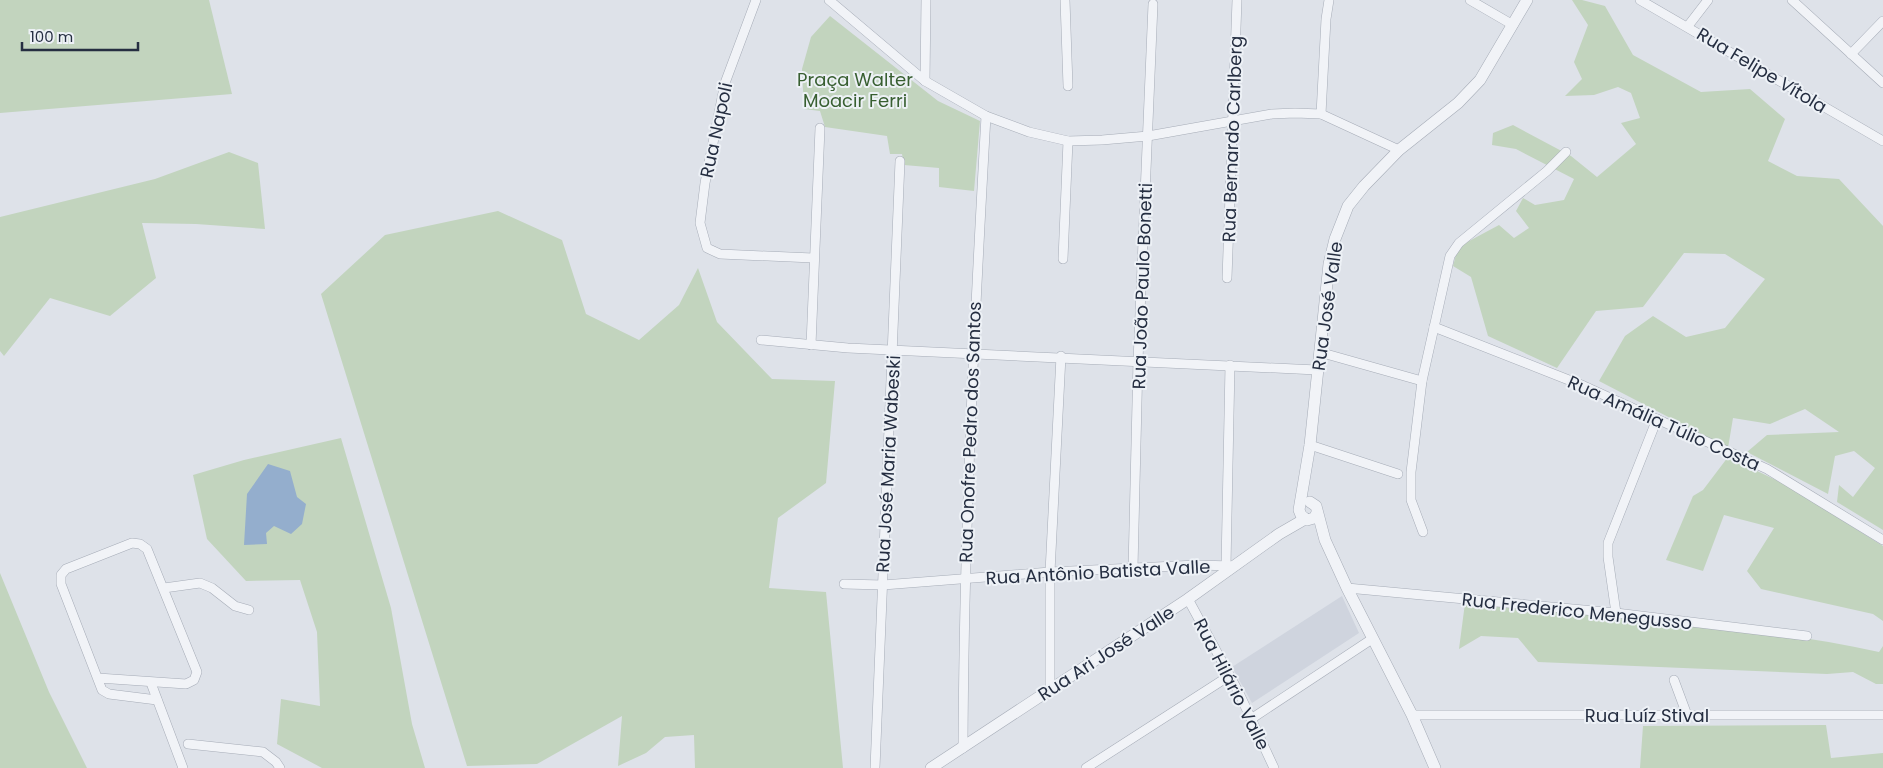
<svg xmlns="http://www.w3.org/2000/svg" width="1883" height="768" font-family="Poppins,sans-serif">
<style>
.built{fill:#cfd4de}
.green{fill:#c2d4be}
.water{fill:#94aecd}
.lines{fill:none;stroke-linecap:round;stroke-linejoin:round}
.minor-casing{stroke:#a6acb7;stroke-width:10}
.tertiary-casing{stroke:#a6acb7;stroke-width:12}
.minor{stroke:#f1f3f7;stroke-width:9}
.tertiary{stroke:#f1f3f7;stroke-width:11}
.labels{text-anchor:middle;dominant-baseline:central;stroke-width:4;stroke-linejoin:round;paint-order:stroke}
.street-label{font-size:18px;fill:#252e41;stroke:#edf1f6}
.park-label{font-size:18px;fill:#385f31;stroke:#edf1f6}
</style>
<rect width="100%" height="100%" fill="#dee2e9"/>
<!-- built -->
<path class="built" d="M1342,596l17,37 -107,70 -20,-36z"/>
<!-- green -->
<g class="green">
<path d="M0,0h209l23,94 -232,19z"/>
<path d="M1572,0h10l23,6 28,49 68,37 49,-3 35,30 -17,42 29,15 42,3 44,47v304l-46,-28 2,-17 14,12 22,-29 -21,-17 -19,5 -7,38 -81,-42 20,-17 72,-3 -34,-23 -35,15 -37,-6 -5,30 -129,-67 26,-45 28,-20 33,21 39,-9 40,-49 -40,-25 -41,-1 -41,54 -47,4 -39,57 -69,-32 -17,-59 -18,-11 5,-19 41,-22 15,13 15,-10 -13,-17 7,-13 12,7 29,-5 10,-21 -58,-30 -24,-4 1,-12 20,-8 58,31 26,21 39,-33 -15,-21 19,-5 -9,-25 -13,-6 -24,8 -29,1 17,-17 -8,-17 14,-37z"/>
<path d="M830,16l108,85 42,20 -6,70 -35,-4v-19l-35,-3 -2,-11h-12l-3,-18 -62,-9 -5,-16 -16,-2 -2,-40 9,-32z"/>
<path d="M229,152l29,11 7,66 -69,-5 -54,-1 14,55 -46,38 -60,-18 -46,58 -4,-5v-134l155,-38z"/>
<path d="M498,211l64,29 24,74 53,26 40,-35 19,-37 19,54 55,57 63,2 -9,102 -48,35 -9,70 57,4 17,176h-148l-1,-33 -29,2 -19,16 -28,13 4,-50 -85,48 -70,2 -146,-472 64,-59z"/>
<path d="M341,438l50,170 21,116 13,44h-103l-45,-24 4,-45 39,7 -3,-74 -17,-52 -54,1 -39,-42 -14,-64 51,-15z"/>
<path d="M1728,457l58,28 97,61v75l-10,-7 -112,-25 -14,-18 27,-43 -50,-13 -21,56 -37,-11 27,-64 10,-6z"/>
<path d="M0,573l49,119 38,76h-87z"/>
<path d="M1465,603c67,4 133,11 200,18 72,8 143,15 214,31l4,-6v38h-7l-23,-12 -26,2 -289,-12 -20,-24 -37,-2 -22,13z"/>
<path d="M1826,725l5,33 52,-5v15h-243l3,-42z"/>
</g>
<!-- water -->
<path class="water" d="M268,464l22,7 7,26 9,7 -4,20 -11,10 -17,-8 -8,7 1,11 -23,1 3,-51z"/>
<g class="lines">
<defs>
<g id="minor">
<path d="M756,0l-31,83 -20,100 -5,40 7,25 13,6 93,4"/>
<path d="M829,0l96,81 61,35 43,16 39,9 34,-1 46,-4 124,-22 23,-1 26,1 78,36"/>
<path d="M1065,0l3,86"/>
<path d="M1470,0l43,25"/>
<path d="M1640,0l243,141"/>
<path d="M1792,0l91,83"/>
<path d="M1688,26l20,-26"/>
<path d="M1851,54l32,-33"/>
<path d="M925,81l1,-81"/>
<path d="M1321,114l5,-95 3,-19"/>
<path d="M1063,259l5,-118"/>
<path d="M1227,278l10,-278"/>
<path d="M1434,327l150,59 183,83 116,71"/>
<path d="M761,340l87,8 469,22"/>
<path d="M811,345l9,-217"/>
<path d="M1319,352l103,29"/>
<path d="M1310,445l88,29"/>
<path d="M1423,532l-12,-32v-28l11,-91 28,-125 9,-13 88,-72 19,-19"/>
<path d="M1226,566l4,-201"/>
<path d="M1133,568l5,-207 15,-357"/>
<path d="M844,584l39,1 167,-13 147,-7 36,1"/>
<path d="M164,588l36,-5 12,5 23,18 14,4"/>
<path d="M1347,588l269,25 191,23"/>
<path d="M1188,599l51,94 35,75"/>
<path d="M1616,613l-8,-56v-14l49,-124"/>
<path d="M98,678l88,6 8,-4 3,-8 -50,-123 -7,-5 -8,-1 -66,26 -5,6v9l41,106 7,4 48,6"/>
<path d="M1674,680l13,35"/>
<path d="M151,683l32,85"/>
<path d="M1050,689v-117l11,-216"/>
<path d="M1412,715h471"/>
<path d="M1251,719l121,-80"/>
<path d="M188,744l75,8 13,10 4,6"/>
<path d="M963,748c1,-211 11,-421 23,-632"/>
<path d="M875,768l25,-607"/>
<path d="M1086,768l143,-92"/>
</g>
<g id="tertiary">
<path d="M1310,502l6,4 9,34 22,48 65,127 23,53"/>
<path d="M1317,513l-3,5 -7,2 -6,-5 -2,-5 11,-65 19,-181 6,-25 13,-33 16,-20 35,-36 59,-47 22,-23 47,-80"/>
<path d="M931,768l257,-169 91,-65 26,-15"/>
</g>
</defs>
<!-- minor casing -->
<use href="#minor" class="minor-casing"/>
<!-- tertiary casing -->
<use href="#tertiary" class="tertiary-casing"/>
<!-- minor -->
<use href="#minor" class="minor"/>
<!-- tertiary -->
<use href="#tertiary" class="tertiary"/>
</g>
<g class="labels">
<!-- street labels -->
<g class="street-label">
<text transform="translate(1762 70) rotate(31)">Rua Felipe Vítola</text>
<text transform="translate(716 130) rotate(-78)">Rua Napoli</text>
<text transform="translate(1232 139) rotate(-88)">Rua Bernardo Carlberg</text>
<text transform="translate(1142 286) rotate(-88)">Rua João Paulo Bonetti</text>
<text transform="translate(1327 306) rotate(-82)">Rua José Valle</text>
<text transform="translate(1664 423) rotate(24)">Rua Amália Túlio Costa</text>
<text transform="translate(970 432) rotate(-88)">Rua Onofre Pedro dos Santos</text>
<text transform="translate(888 464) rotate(-87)">Rua José Maria Wabeski</text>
<text transform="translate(1098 572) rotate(-3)">Rua Antônio Batista Valle</text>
<text transform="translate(1577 611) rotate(6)">Rua Frederico Menegusso</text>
<text transform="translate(1106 653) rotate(-33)">Rua Ari José Valle</text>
<text transform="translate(1232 684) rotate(63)">Rua Hilário Valle</text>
<text x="1647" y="715">Rua Luíz Stival</text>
</g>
<!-- park labels -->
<g class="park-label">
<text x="855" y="79">Praça Walter<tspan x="855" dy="21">Moacir Ferri</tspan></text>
</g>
</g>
<!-- scale -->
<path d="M22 42v8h116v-8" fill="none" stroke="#252e41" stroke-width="2.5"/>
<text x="30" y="42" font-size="15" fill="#252e41" stroke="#edf1f6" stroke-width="4" paint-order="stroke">100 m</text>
</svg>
